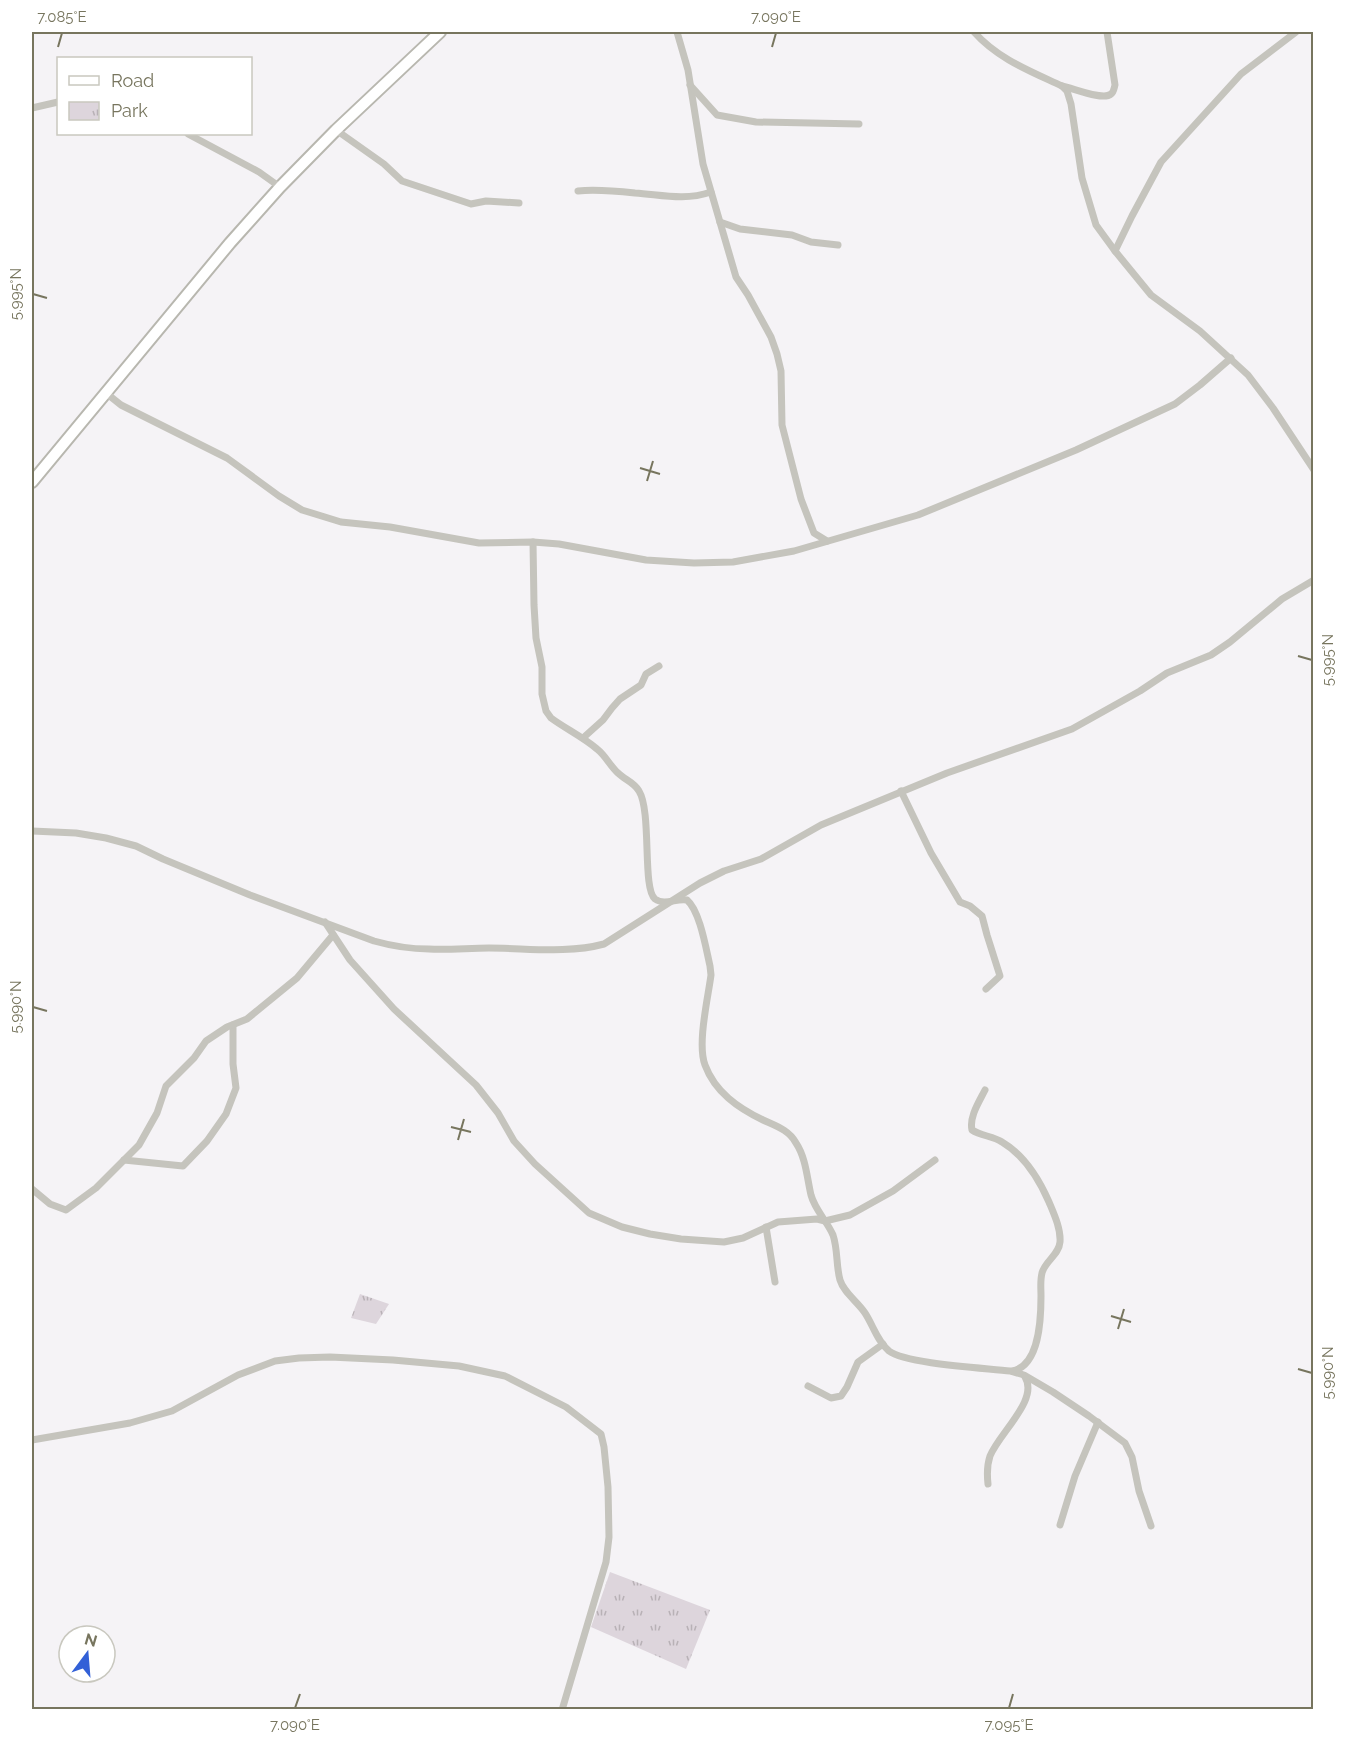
<svg xmlns="http://www.w3.org/2000/svg" width="1345" height="1741" font-family="Raleway,sans-serif">
<style>
.park{fill:url(#park-tufts)}
.lines{fill:none;stroke-linecap:round;stroke-linejoin:round}
.primary-casing{stroke:#b8b7af;stroke-width:14}
.street{stroke:#c5c4bd;stroke-width:7}
.primary{stroke:#fff;stroke-width:10}
.ticks{fill:none;stroke:#77755e;stroke-width:2}
.neatline{fill:none;stroke:#77755e;stroke-width:2}
.ticks-label{font-size:15px;text-anchor:middle;fill:#77755e}
</style>
<defs>
<pattern id="park-tufts" width="24" height="20" patternUnits="userSpaceOnUse" patternTransform="scale(1.5)"><rect width="24" height="20" fill="#ddd5dc"/><path d="M3 7l-1-3M5 7V3M7 7l1-3M15 17l-1-3M17 17v-4M19 17l1-3" fill="none" stroke="#b8b1b6"/></pattern>
</defs>
<rect width="100%" height="100%" fill="#f5f3f6"/>
<!-- park -->
<g class="park">
<path d="M360,1294l29,10 -13,20 -25,-6z"/>
<path d="M610,1572l100,38 -24,59 -95,-42z"/>
</g>
<g class="lines">
<defs>
<path id="primary" d="M32,482l198,-239 50,-56 56,-57 104,-98"/>
</defs>
<!-- primary casing -->
<use href="#primary" class="primary-casing"/>
<!-- street -->
<g class="street">
<path d="M677,32l11,38 15,94 33,113 12,18 23,42 6,17 4,17 1,54 19,74 13,34 13,8"/>
<path d="M974,32c24,27 56,39 88,54l5,5 4,13 11,74 14,47 19,26 36,44 49,36 48,44 25,33 41,62"/>
<path d="M690,85l27,30 39,7 103,2"/>
<path d="M1062,86c11,2 41,15 49,8 3,-2 3,-6 4,-9l-8,-53"/>
<path d="M32,108l26,-6"/>
<path d="M336,130l48,34 18,17 69,23 15,-3 33,2"/>
<path d="M188,134l71,38 21,15"/>
<path d="M578,191c19,-2 38,0 57,2 28,2 49,8 76,-1"/>
<path d="M720,222l20,7 52,6 19,7 27,3"/>
<path d="M1115,251l17,-35 29,-54 80,-88 55,-42"/>
<path d="M106,393l15,12 106,53 52,38 23,14 39,12 49,5 89,16 54,-1 26,2 87,16 48,3 39,-1 61,-11 124,-36 158,-65 99,-46 25,-19 31,-27"/>
<path d="M533,542l1,63 2,33 6,29v27l4,17 5,7c15,11 32,19 46,31 9,7 13,17 21,24 7,7 16,9 21,18 13,21 3,98 16,108 10,7 21,-1 32,1 13,11 19,49 23,66l1,9c-3,23 -14,69 -6,90 10,27 33,43 58,55 13,6 26,10 33,23 10,15 11,35 15,52 4,15 16,26 22,40 5,15 3,31 7,45 4,13 17,21 25,33 8,12 12,28 24,38 17,13 96,17 121,20l14,4 29,17 36,24 36,27 7,14 7,34 12,35"/>
<path d="M583,738l20,-18 9,-12 8,-9 21,-14 5,-11 13,-8"/>
<path d="M901,791l30,62 29,49 10,4 12,10 5,19 13,41 -14,13"/>
<path d="M32,831l44,2 30,5 30,8 27,13 87,36 124,46c18,5 36,8 55,8 20,1 40,-1 60,-1 38,0 78,6 115,-4l96,-61 24,-12 37,-12 60,-34 126,-52 125,-44 68,-38 27,-18 44,-18 19,-13 52,-43 32,-19"/>
<path d="M325,922l25,38 44,49 82,76 22,28 16,28 21,23 54,49 33,14 28,7 31,5 43,3 19,-4 35,-16 39,-3 8,2 25,-6 43,-24 42,-31"/>
<path d="M985,1090c-6,12 -16,27 -13,40 9,6 21,6 30,12 22,13 37,37 47,60 5,12 12,27 11,40 -1,13 -15,19 -18,31 -2,8 -1,15 -1,23 0,22 -1,70 -29,75"/>
<path d="M124,1160l59,6 24,-25 19,-27 10,-26 -3,-24v-39"/>
<path d="M32,1189l18,15 16,6 30,-22 43,-43 18,-32 9,-27 28,-28 12,-17 21,-14 20,-8 50,-41 36,-43"/>
<path d="M766,1227l9,55"/>
<path d="M808,1386l23,12 10,-2 6,-9 11,-25 25,-18"/>
<path d="M32,1440l98,-17 42,-12 66,-36 37,-14 24,-3 31,-1 63,3 66,6 46,10 61,31 35,27 3,13 4,40 1,50 -3,25 -44,148"/>
<path d="M988,1484c-1,-9 -1,-19 2,-28 10,-24 49,-56 35,-79"/>
<path d="M1060,1525l15,-49 23,-54"/>
</g>
<!-- primary -->
<use href="#primary" class="primary"/>
</g>
<!-- ticks -->
<path class="ticks" d="M58,47l4,-14M772,47l4,-14M33,294l14,4M640,468l20,6M647,481l6,-20M1298,656l14,4M33,1007l14,4M451,1127l20,5M458,1140l6,-21M1111,1316l20,6M1118,1329l6,-20M1298,1369l14,4M295,1708l5,-14M1009,1708l4,-14"/>
<!-- border -->
<rect width="1345" height="1741" fill="none" stroke="#ffffff" stroke-width="66"/>
<!-- legend -->
<rect x="57" y="57" width="195" height="78" fill="#ffffff" stroke="#c9c8bf" stroke-width="1.5"/>
<rect x="69" y="76" width="30" height="9" fill="#ffffff" stroke="#c9c8bf" stroke-width="1.5"/>
<text x="111" y="87" font-size="18" fill="#77755e">Road</text>
<rect x="69" y="102" width="30" height="18" fill="url(#park-tufts)" stroke="#c9c8bf" stroke-width="1.5"/>
<text x="111" y="117" font-size="18" fill="#77755e">Park</text>
<!-- north arrow -->
<g transform="translate(87 1654) rotate(16)"><circle r="28" fill="#ffffff" stroke="#c9c8bf" stroke-width="1.5"/>
<path d="M0-4.5L10 22L0 15L-10 22Z" fill="#3260d7"/>
<text y="-9" font-size="16" font-weight="bold" text-anchor="middle" fill="#77755e">N</text>
</g>
<rect x="33" y="33" width="1279" height="1675" class="neatline"/>
<g class="ticks-label">
<text x="62" y="22">7.085°E</text>
<text x="776" y="22">7.090°E</text>
<text transform="translate(16 294) rotate(-90)" y="5">5.995°N</text>
<text transform="translate(1328 660) rotate(-90)" y="5">5.995°N</text>
<text transform="translate(16 1007) rotate(-90)" y="5">5.990°N</text>
<text transform="translate(1328 1373) rotate(-90)" y="5">5.990°N</text>
<text x="295" y="1730">7.090°E</text>
<text x="1009" y="1730">7.095°E</text>
</g>
</svg>
